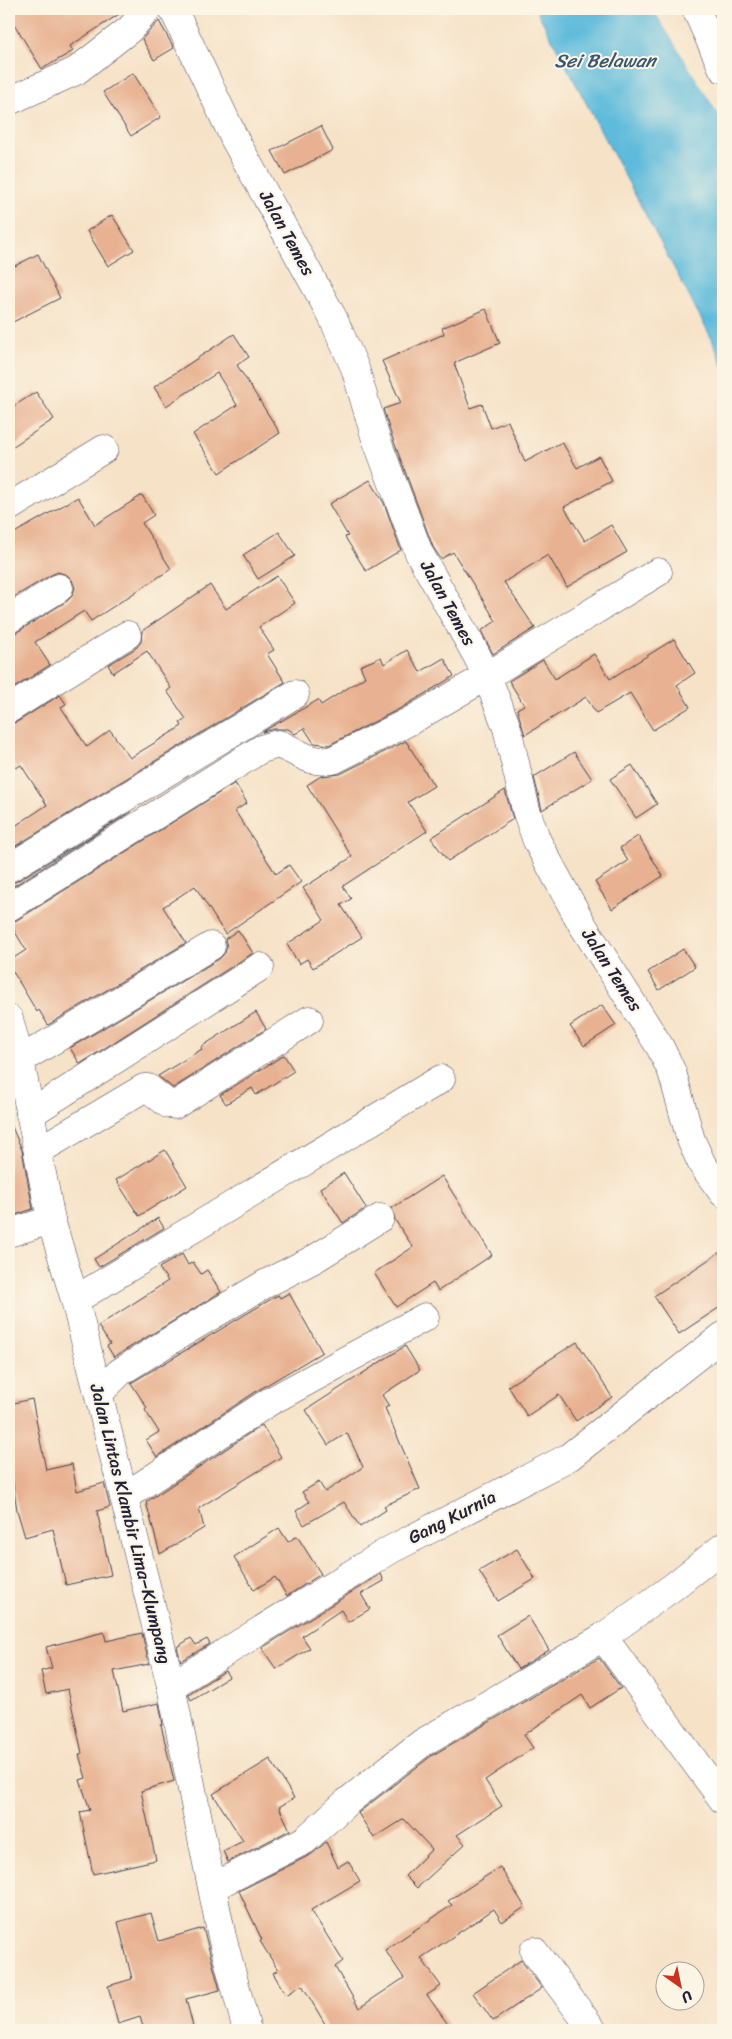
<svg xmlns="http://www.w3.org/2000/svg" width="732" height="2039" font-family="Sriracha,sans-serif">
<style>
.water{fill:#5ebbdc;stroke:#406e8c}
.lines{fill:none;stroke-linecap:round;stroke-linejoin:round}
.river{stroke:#5ebbdc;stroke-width:45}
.building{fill:#e8b292}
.minor-casing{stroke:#423f50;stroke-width:29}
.tertiary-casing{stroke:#423f50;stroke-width:29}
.primary-casing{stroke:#423f50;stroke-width:29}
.minor{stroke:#fff;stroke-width:28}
.tertiary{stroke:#fff;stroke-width:28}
.primary{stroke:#fff;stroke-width:28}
.labels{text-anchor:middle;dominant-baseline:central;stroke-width:4;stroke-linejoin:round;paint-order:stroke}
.street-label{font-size:18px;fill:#22223b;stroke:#fcf5e5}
.water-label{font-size:19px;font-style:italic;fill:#375873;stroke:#fcf5e5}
</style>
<rect width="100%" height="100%" fill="#fcf5e5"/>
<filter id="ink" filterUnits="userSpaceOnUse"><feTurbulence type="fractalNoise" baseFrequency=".02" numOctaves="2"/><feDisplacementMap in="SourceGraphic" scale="10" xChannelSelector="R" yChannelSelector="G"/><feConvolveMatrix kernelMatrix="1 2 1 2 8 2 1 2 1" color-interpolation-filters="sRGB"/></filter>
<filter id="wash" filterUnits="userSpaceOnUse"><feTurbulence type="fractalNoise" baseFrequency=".0096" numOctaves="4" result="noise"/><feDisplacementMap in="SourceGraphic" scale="20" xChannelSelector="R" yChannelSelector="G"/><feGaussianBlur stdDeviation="1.12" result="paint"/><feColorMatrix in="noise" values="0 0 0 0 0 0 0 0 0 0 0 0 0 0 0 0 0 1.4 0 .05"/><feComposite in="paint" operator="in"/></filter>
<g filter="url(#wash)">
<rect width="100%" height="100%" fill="#f6e2c7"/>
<!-- water -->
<path class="water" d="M536,9h85l102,204v153l-11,-27z"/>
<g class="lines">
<!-- river -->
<path class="river" d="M627,9l81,131 15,38"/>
</g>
<g id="blocks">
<!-- building -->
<g class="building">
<path d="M9,9h118l-57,37 3,5 -31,18 -33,-53z"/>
<path d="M159,21l15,27 -20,12 -12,-21z"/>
<path d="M133,73l28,44 -30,19 -28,-44z"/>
<path d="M321,126l12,24 -48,25 -13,-24z"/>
<path d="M112,215l22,35 -26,16 -21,-35z"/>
<path d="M38,254l22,44 -51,26v-55z"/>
<path d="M486,309l14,34 -46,20 16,45 12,-4 9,24 17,-7 17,41 37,-20 15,26 22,-12 13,25 -48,26 21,34 26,-16 16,27 -60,35 -19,-32 -44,27 31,46 -42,26 -12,-23 15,-10 -43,-69 -12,7 -8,-12 -43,-116 -7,-22 18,-6 -19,-42 62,-27 -2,-6z"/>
<path d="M234,334l15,23 -12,8 43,68 -61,40 -26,-39 44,-29 -20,-32 -51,33 -12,-19z"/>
<path d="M36,392l18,27 -45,30v-40z"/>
<path d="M370,480l14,23 17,47 -35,21 -21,-34 3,-1 -19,-32z"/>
<path d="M142,495l12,20 -12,8 29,46 -80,52 -7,-10 -49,31 15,23 -41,26v-56l8,-3 50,-31 5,-5 3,-8 -3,-8 -5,-5 -9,-3 -7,3 -42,25v-64l69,-39 17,28z"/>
<path d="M279,532l16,24 -37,23 -15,-24z"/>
<path d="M277,576l18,27 -36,24 15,23 -7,4 18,28 -276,168v-20l38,-25 -26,-40 -5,3 -7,-12v-32l8,-2 43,-27 6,9 -5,3 26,40 23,-17 20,28 52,-32 -2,-3 6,-4 -19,-28 4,-3 -24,-37 -34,22 -5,-8 28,-17 5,-6 1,-11 68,-46 16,24z"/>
<path d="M674,639l21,34 -18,12 13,22 -37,23 -23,-37 -34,20 -10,-16 -61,38 -8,-26 7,-4 -15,-24 34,-21 12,19 39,-25 16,25z"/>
<path d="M407,650l13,22 24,-14 10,18 -51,31 -74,38 -15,-2 -10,-15 -9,6 -7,-5h-14l-12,3 56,-32 3,5 44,-28 -5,-11 21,-9 3,7z"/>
<path d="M406,741l28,45 -26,16 19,29 -84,55 8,13 -10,6 21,32 -49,31 -6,-9 -8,5 -12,-20 37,-24 -21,-32 49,-31 -45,-72 14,-9 19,-2z"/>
<path d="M574,752l18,27 -50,31 -8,-33z"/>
<path d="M632,765l25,39 -21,14 -26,-39z"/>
<path d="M235,783l12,20 -12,8 41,63 13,-9 12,17 -76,52 -30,-48 -32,21 23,36 -138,82 -9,-15 -2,2 -28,-47v-4l17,-11 -17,-28 8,-2z"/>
<path d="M505,790l8,29 -65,42 -17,-23z"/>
<path d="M131,812l-122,77v-5l8,-3z"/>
<path d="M638,836l25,40 -51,33 -17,-27 33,-21 -8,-13z"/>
<path d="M238,930l15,23 -173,111 -10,-16 149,-89 6,-6 2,-7 -2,-7z"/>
<path d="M683,949l12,18 -36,23 -11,-18z"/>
<path d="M602,1005l14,20 -32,21 -14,-20z"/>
<path d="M256,1012l10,17 -93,59 -15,-12 44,-27 -1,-2z"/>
<path d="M284,1055l10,16 -38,24 -4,-7 -26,16 -6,-9z"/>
<path d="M9,1120l13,30 11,59 -24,8z"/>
<path d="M165,1150l22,36 -48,30 -23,-36z"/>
<path d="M344,1173l22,35 -23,15 -23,-35z"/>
<path d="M442,1176l50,79 -54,36 -5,-8 -37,24 -22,-34 39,-26 -18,-27 -3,-12z"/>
<path d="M158,1218l6,10 -65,39 -5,-8z"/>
<path d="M723,1250v55l-44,29 -25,-38z"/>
<path d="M182,1254l6,11 5,-3 8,12 6,-4 14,22 -107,65 -7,-11 3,-2 -12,-18 70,-45 -9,-13z"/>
<path d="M289,1293l33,59 -62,37 -103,68 -11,-17 13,-8 -14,-22 2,-2 -16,-25 142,-85 5,-3 2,3z"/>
<path d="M577,1342l35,55 -36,24 -17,-26 -32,21 -19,-30z"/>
<path d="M405,1346l15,24 -38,25 7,11 -4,2 35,81 -36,17 2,4 -26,17 -16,-25 -40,23 -8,-14 13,-9 -7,-10 17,-10 6,10 38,-25 -16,-34 -19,12 -22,-35z"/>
<path d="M32,1399l14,71 26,-6 5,27 27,-8 6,24 -13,4 14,64 -45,10 -13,-56 -28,8 -8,-27 -8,-51v-55z"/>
<path d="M262,1425l19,32 -82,51 5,20 -44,26 -14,-52z"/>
<path d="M279,1528l9,14 9,-6 24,38 -34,22 -12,-19 -21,13 -20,-33z"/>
<path d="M517,1549l18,30 -37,22 -19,-30z"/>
<path d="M381,1574l3,7 -23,13 9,15 -22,13 -7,-12 -39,26 8,12 -34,21 -14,-21z"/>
<path d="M528,1616l21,34 -31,19 -21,-34z"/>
<path d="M104,1632l2,9 36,-8 7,31 -35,7 9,40 36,-8 4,22h-2l13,56 -33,10 15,69 -63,14 -13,-62 10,-2 -10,-30 6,-2 -7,-23 3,-2 -14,-64 -22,5 -5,-23 11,-3 -6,-21z"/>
<path d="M191,1638l5,7 11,-6 3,5 -29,17 -4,-14z"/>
<path d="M599,1658l22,30 -31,20 -8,-13 -58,40 9,13 -48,32 17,26 -45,29 8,9 -48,44 -12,-12 27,-27 -28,-30 -30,19 -16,-25 73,-57z"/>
<path d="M225,1671l4,6 -38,23 -3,-6z"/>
<path d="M270,1759l24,39 -15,9 11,23 -62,32 -5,-11 20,-10 -30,-47z"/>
<path d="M326,1842l12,25 10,-6 12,20 -49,29 32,51 -8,6 24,41 45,-30 -19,-28 67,-45 -4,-4 52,-34 25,40 -23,15 -8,-13 -73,49 20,28 -14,9 25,35h-126l2,-1 -26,-44 -16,10 -13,-22 5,-3 -18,-29 2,-1 -23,-49 73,-37z"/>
<path d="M151,1913l8,28 44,-13 17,62 -34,9 8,31h-50l-4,-13 -22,7 -10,-38 24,-7 -14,-57z"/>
<path d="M521,1960l21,28 -49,33 -20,-28z"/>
</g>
</g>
</g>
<g filter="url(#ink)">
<use href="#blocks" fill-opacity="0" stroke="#423f50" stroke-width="1"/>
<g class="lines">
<defs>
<g id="minor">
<path d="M173,9l62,131 97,176 23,52 20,68 44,117 57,101 11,22 20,52 19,82 11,31 45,83 78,123 12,25 19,68 11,24 21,29"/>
<path d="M9,101l67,-30 54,-42 18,-20"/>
<path d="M9,507l95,-58"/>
<path d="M9,619l50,-31"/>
<path d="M9,709l118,-74"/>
<path d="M9,868l286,-174"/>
<path d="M9,907l252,-158 17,-5c22,8 30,20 55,16l77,-39 77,-45 171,-104"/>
<path d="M20,1060l191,-114"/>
<path d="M30,1114l230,-147"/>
<path d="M38,1151l106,-63h4l20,16 7,1 134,-85"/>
<path d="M9,1233l42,-13"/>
<path d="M75,1300l366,-221"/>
<path d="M99,1393l21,-21 64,-40 81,-48 51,-26 64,-40"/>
<path d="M124,1497l145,-95 156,-85"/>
<path d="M603,1637l120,163"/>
<path d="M171,1686l219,-136 179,-93 154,-121"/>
<path d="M213,1887l92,-47 42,-38 75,-59 181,-106 70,-50 50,-40"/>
<path d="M534,1951l59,79"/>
</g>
<path id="tertiary" d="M696,9l27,60"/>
<path id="primary" d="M9,1019l11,41 31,160 24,80 96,386 51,251 25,93"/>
</defs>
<!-- minor casing -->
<use href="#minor" class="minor-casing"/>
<!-- tertiary casing -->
<use href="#tertiary" class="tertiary-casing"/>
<!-- primary casing -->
<use href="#primary" class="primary-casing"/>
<!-- minor -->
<use href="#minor" class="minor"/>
<!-- tertiary -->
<use href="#tertiary" class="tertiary"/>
<!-- primary -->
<use href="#primary" class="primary"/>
</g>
</g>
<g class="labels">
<!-- street labels -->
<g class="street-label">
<text transform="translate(287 233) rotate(61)">Jalan Temes</text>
<text transform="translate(448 603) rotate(61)">Jalan Temes</text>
<text transform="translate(612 970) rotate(57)">Jalan Temes</text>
<text transform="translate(452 1517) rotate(-27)">Gang Kurnia</text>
<text transform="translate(131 1524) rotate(76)">Jalan Lintas Klambir Lima–Klumpang</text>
</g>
<!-- water labels -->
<g class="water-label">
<text x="605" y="60">Sei Belawan</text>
</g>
</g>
<!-- margin -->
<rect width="732" height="2039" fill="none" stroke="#fcf5e5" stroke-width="30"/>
<!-- north arrow -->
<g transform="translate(680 1986) rotate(147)"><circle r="24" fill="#fcf5e5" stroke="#a5a1a1"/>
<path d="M0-4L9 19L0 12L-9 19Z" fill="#c8321e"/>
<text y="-8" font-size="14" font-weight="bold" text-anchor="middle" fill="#22223b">U</text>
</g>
</svg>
